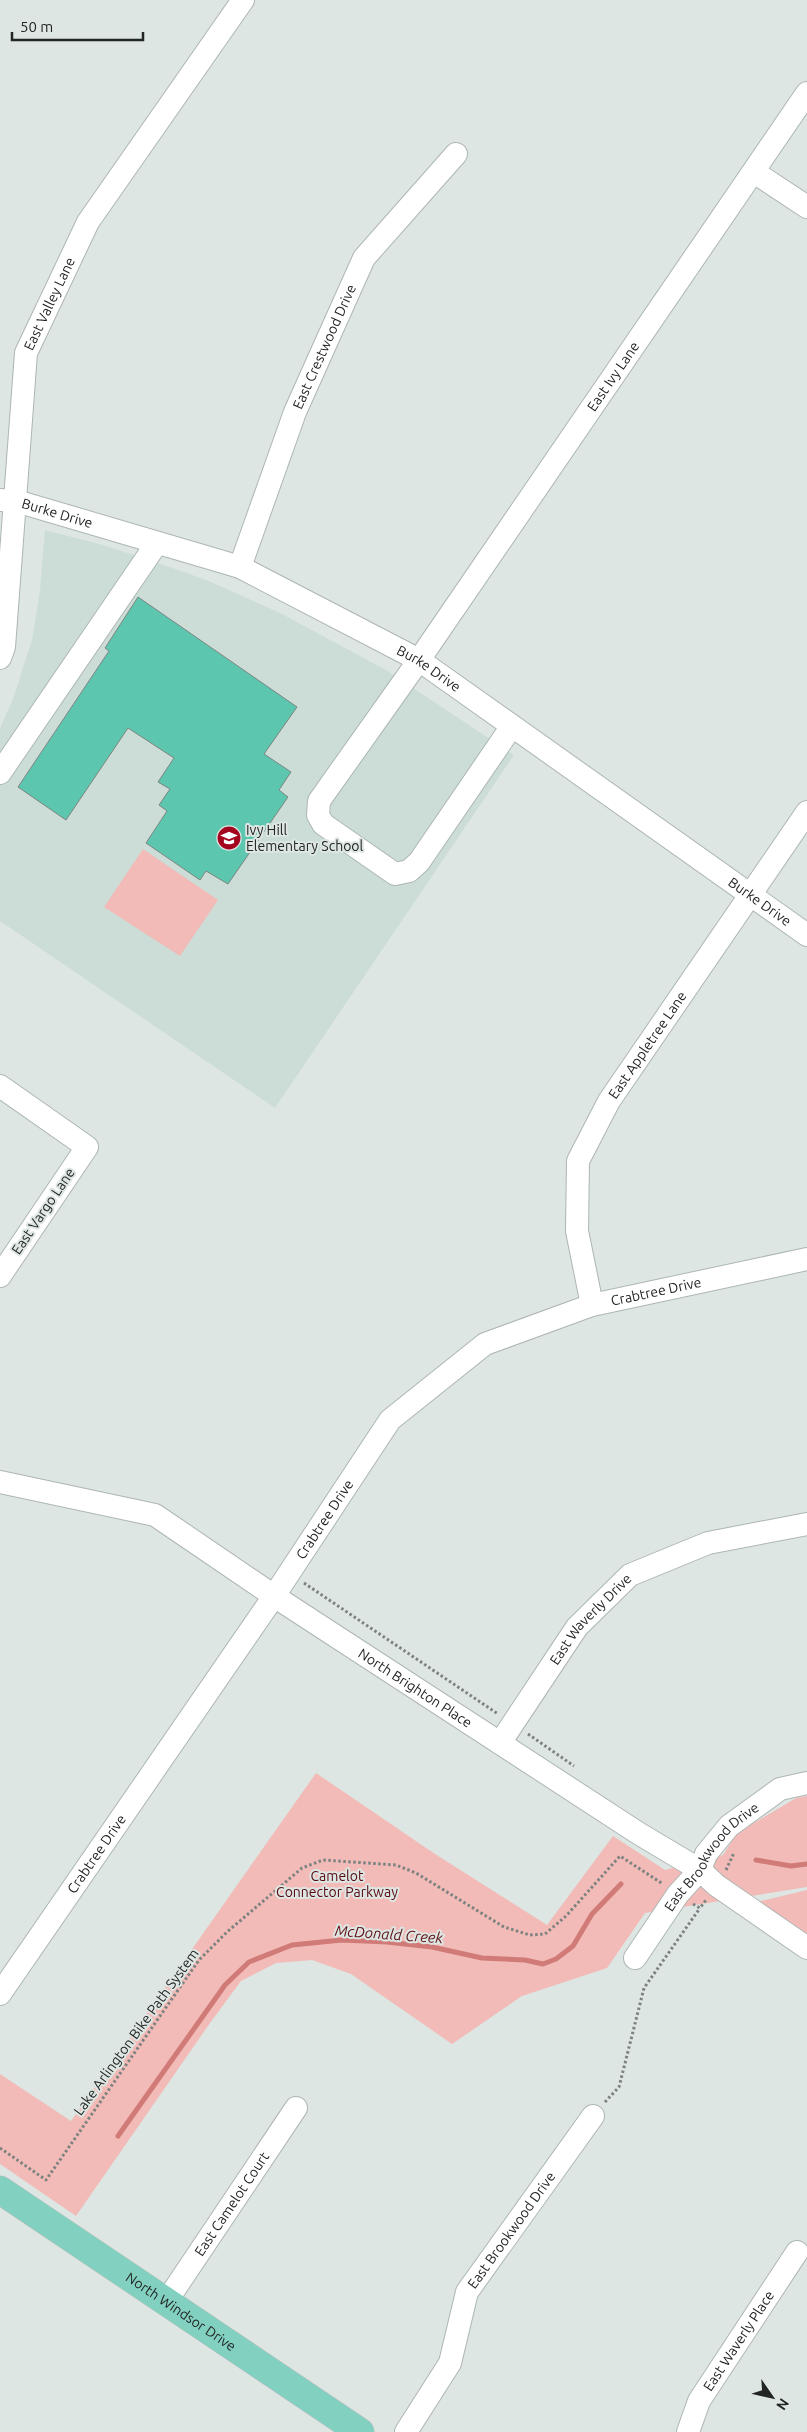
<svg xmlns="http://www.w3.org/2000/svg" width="807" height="2432" font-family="Ubuntu,sans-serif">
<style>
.built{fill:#ccddd7}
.green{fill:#f2bbb7}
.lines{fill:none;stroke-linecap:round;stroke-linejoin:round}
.stream{stroke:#d07b77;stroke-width:5}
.building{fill:#5cc7ae;stroke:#7c8481}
.minor-casing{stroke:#adb6b3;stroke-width:24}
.major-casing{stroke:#c1c2c2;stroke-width:29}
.path{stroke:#7c8280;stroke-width:3;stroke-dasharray:2.5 2.5;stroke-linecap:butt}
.minor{stroke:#fff;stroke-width:22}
.major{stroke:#82d0c0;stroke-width:28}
.labels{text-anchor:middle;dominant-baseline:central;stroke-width:4;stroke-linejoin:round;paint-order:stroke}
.street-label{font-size:14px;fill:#222524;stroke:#dde6e3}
.poi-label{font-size:14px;fill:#222524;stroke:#dde6e3;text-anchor:start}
.park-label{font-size:14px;fill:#57090f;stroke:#dde6e3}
.water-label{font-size:15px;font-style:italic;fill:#5f1216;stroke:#dde6e3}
</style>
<rect width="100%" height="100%" fill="#dde6e3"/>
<!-- built -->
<path class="built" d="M45,530l58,15 61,20 45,16 71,32 106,57 128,85 -239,353 -275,-187v-193l13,-29 19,-59 8,-50z"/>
<!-- green -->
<g class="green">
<path d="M143,849l75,51 -38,56 -76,-49z"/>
<path d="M316,1773l119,81 112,71 66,-89 52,34 58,-15 14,-22 59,-35 11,-2v91l-162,26 -38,55 -85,28 -70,48 -101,-70 -39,-14 -36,3 -35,18 -31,42 -134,193 -76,-52v-90l71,47z"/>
<path d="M807,1890v46l-50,-34z"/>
</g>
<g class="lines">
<!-- stream -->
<g class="stream">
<path d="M756,1860l35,6 16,-2"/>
<path d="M118,2136l107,-151 24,-23 43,-17 50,-5 45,2 45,5 50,11 43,2 18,4 13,-5 17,-13 19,-32 29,-30"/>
</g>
</g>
<!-- building -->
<path class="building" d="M138,597l159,110 -33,47 27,18 -12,18 9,7 -60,87 -22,-13 -6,9 -54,-37 21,-32 -8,-6 11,-16 -12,-7 16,-24 -46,-30 -62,92 -48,-33 91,-136 -4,-3z"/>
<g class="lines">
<defs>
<g id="minor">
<path d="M754,172l53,35"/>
<path id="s1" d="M0,500l16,1 224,66 179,93 388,275"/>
<path id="s2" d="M240,567l55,-155 69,-154 92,-104"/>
<path id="s3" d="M0,658l4,-11 22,-294 62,-131 155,-222"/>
<path id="s4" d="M512,726l-93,136 -10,9 -14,3 -72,-50 -5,-9 1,-14 100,-141 388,-567"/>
<path d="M0,773l157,-230"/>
<path d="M0,1086l87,61 -87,129"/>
<path id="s5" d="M592,1305l-15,-74 1,-70 31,-60 198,-289"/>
<path id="s6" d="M0,1482l155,33 119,81 364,237 62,37 16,15 91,63"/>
<path id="s7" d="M500,1743l77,-116 53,-52 78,-32 99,-19"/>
<path id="s8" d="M635,1958l43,-64 22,-24 6,-16 23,-28 51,-37 27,-6"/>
<path id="s9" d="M0,1994l274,-398 116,-176 95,-76 107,-39 215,-46"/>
<path id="s10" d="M166,2302l130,-194"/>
<path id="s11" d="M406,2432l44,-69 17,-71 126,-176"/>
<path id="s12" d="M688,2432l11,-31 98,-149"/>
</g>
<g id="major">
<path id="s13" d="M0,2190l360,242"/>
</g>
</defs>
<!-- minor casing -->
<use href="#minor" class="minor-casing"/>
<!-- major casing -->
<use href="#major" class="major-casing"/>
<!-- path -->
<g class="path">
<path d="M304,1583l194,131"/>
<path d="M528,1734l46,32"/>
<path d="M726,1870l8,-17"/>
<path d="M693,1904l7,4 6,-8"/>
<path d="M605,2102l14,-15 25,-99 56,-80"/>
<path d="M0,2148l46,32 153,-220 28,-28 75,-64 21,-8 73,5 20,8 88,54 26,8 15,-1 21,-18 54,-60 43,28"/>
</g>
<!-- minor -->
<use href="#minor" class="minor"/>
<!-- major -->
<use href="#major" class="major"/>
</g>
<!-- icons -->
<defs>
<symbol id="school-disc" viewBox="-11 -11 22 22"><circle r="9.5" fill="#a3051e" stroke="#dde6e3"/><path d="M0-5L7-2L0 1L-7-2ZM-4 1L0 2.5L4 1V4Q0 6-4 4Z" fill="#fff"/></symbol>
</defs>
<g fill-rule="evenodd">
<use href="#school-disc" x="215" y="824" width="28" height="28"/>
</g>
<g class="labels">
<!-- street labels -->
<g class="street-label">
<text stroke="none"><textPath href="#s3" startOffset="361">East Valley Lane</textPath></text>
<text stroke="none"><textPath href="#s2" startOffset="236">East Crestwood Drive</textPath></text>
<text stroke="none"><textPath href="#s4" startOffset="821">East Ivy Lane</textPath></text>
<text stroke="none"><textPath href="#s1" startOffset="59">Burke Drive</textPath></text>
<text stroke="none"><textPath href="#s1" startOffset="464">Burke Drive</textPath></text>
<text stroke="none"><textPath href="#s1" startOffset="869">Burke Drive</textPath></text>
<text stroke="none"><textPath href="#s5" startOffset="281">East Appletree Lane</textPath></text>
<text transform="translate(43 1211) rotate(-56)">East Vargo Lane</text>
<text stroke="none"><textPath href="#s9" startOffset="995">Crabtree Drive</textPath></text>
<text stroke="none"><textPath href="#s9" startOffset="575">Crabtree Drive</textPath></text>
<text stroke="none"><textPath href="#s7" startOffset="154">East Waverly Drive</textPath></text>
<text stroke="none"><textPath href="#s6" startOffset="471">North Brighton Place</textPath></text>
<text stroke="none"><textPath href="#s9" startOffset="170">Crabtree Drive</textPath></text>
<text stroke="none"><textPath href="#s8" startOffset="128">East Brookwood Drive</textPath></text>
<text transform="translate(136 2032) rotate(-54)">Lake Arlington Bike Path System</text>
<text stroke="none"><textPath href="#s10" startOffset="118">East Camelot Court</textPath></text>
<text stroke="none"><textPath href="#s11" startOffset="231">East Brookwood Drive</textPath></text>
<text stroke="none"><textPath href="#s13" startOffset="218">North Windsor Drive</textPath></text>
<text stroke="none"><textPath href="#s12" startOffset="105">East Waverly Place</textPath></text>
</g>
<!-- poi labels -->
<g class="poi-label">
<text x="246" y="830">Ivy Hill<tspan x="246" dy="16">Elementary School</tspan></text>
</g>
<!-- park labels -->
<g class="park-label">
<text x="337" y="1876">Camelot<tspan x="337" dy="16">Connector Parkway</tspan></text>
</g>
<!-- water labels -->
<g class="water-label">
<text transform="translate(389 1934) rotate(4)">McDonald Creek</text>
</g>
</g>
<!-- north arrow -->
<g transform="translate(772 2397) rotate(124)" stroke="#dde6e3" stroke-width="4" paint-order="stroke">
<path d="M0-4L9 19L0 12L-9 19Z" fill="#222524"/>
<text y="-8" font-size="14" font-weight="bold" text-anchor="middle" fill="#222524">N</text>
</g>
<!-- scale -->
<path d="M12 32v8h131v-8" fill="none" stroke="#222524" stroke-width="2.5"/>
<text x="20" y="32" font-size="15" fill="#222524" stroke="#dde6e3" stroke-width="4" paint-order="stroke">50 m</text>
</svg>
